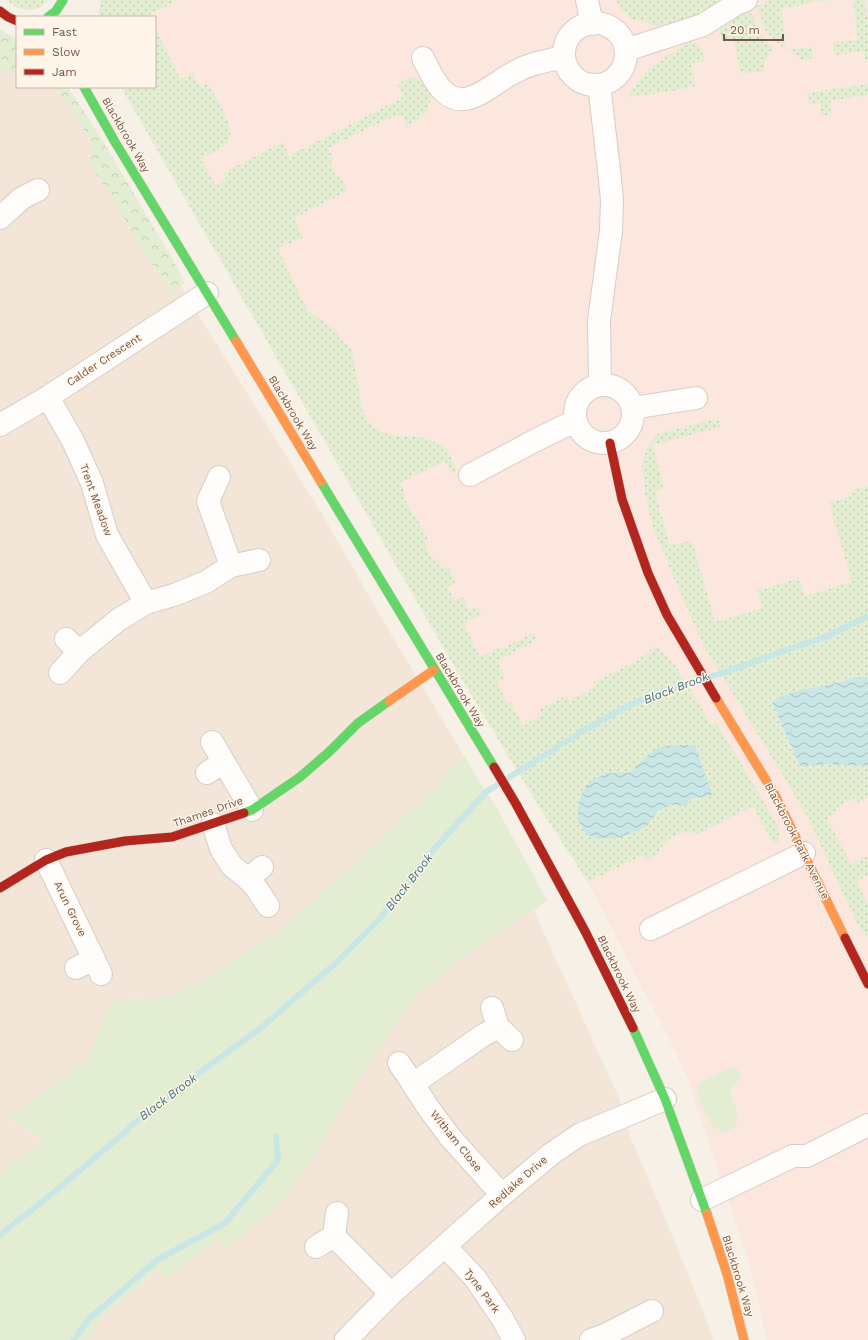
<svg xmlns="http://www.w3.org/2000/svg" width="868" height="1340" font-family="'Work Sans',sans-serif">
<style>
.residential{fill:#f3e5d7}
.commercial{fill:#fbe7dd}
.grass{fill:url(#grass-dots);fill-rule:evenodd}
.forest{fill:url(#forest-crowns)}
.park{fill:#e3edd1}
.water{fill:url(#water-waves)}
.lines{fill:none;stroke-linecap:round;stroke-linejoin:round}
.stream{stroke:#c9e6e7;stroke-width:6}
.street-casing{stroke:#d8cdc5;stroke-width:24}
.fast-casing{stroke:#d7ccc4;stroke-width:10}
.slow-casing{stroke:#d7ccc4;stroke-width:10}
.jam-casing{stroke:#d7ccc4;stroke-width:10}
.street{stroke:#fefdfb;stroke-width:22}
.fast{stroke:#63d668;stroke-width:9}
.slow{stroke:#ff974d;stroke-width:9}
.jam{stroke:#b3261e;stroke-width:9}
.labels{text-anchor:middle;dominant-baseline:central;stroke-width:3;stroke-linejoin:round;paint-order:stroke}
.street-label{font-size:11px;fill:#755547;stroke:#fff5e8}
.water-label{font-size:12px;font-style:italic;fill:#3a747c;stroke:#fff5e8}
</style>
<defs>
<pattern id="grass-dots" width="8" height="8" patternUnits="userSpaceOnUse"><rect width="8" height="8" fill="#e3edd1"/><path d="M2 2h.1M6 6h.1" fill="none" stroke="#c6cdb5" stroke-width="1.8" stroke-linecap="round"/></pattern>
<pattern id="forest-crowns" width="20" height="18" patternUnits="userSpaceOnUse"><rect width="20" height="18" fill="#e3edd1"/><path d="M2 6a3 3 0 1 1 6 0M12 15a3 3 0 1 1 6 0" fill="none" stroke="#c6cdb5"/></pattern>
<pattern id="water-waves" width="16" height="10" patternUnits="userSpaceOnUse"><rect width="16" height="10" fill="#c9e6e7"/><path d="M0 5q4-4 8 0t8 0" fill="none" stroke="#a8bdbd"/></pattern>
</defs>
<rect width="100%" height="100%" fill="#f7f0e7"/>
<!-- residential -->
<g class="residential">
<path d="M0,70l17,3v14h36l20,24 19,34 39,61 191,308 73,127 69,115 -44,46 -69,65 -71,64 -72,46 -39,21 -59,3 -21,57 -80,62 34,20h2l-45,33z"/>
<path d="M534,911l85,187 11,38 33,77 44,108 6,19h-625l15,-25 26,-20 30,-26 8,10 51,-42 9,11 54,-46 38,-54 37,-65 38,-57 24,-32 48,-39 57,-39z"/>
</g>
<!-- commercial -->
<path class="commercial" d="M101,0h767v1340h-101l-17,-72 -22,-71 -36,-102 -3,-14 -22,-46 -79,-153 -50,-77 -81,-134 -336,-584h34v-70h-57z"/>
<!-- grass -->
<g class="grass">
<path d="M7,0h42c-12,14 -30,12 -42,0z"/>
<path d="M101,0h77l-29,15v2h-51z"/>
<path d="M616,0h105c-15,18 -46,23 -69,26l-6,-5 -14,-1 -11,-11z"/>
<path d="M770,0h67l-28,2v2l-28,4 5,42 26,-3 1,11 -11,2c-10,-8 -31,-19 -37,-30 -4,-7 -6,-17 -8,-24z"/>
<path d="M853,0h12l3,22v38l-3,1 -1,-10 -29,4 -2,-12 25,-3z"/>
<path d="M744,12l8,2 9,20 12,15 -9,13 1,9 -24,3 -7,-35 -12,2c-1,-3 -2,-7 -2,-10 1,-10 17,-15 24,-19z"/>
<path d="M155,28l26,51 12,-6 7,14 8,-3c7,13 32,46 18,60 -6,5 -18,11 -25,15l15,27 11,-6 -4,-7 60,-31 6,14 115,-59 -7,-13 13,-7c4,1 9,2 13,4 11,6 9,25 1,34 -5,6 -12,9 -19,11l-2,-11 -14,3 -61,30 6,12 -4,2 7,15 4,-1 7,15 -54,27 9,19 -25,12 30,62 29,20 5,10 10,8 10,60 6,13 12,9 16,5h20l11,3 14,6 3,-1 11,22 1,6 -4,2 -7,-13 -45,22 6,13 -2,2 8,16 2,-1 14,27 -4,2 9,18 4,-1 6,10 5,-2 8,15 -8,5 7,14 8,-4 7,14 8,-4 4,7 -18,9 16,34 19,-9h4l30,-15 4,7 -40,21 8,17 -8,4 10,21 4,-1 12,23 20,-10 -3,-6 26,-13 3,5 27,-14 -2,-5 41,-20 21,-16 20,20 35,58 5,-2 61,102 2,5v12l-6,3 -20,-38 -55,28 -13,-2 -15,6 -10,10 -3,6 -11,6 -3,-5 -55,27 -50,-77 -81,-134 -336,-584h34zM637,766l68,31 -13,2 -6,7c-23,-1 -26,2 -39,20l-40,-52 22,-1z"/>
<path d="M691,42c10,1 14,9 13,19l-13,2 4,23 -16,4 -50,7c12,-27 37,-41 62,-55z"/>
<path d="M868,84v11l-38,6 2,13 -10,2 -2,-14 -11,2 -2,-11z"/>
<path d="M715,419l4,2 2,6 -68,18 11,43 -8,3 1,9 13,46 22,-6 23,82 47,-14 -5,-17 42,-13 6,18 47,-14 -23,-79 23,-7 -1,-5 17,-5v191h-13l-25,8 -2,79 40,2v32l-10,5 -3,-5 -19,10 2,4 -11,6 24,46 15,-8 2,5v14l-11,6 11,23v33l-11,-14 -48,-103 -16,-28 -88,-144 -25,-55 -28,-69 -7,-32 -3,-29 6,-18 10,-11z"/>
</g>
<!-- forest -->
<g class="forest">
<path d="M0,29l17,11v33l-17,-3z"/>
<path d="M53,87h15l30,46 80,135 6,15 -11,10 -7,-7 -76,-122 2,-19 -19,-34z"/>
</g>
<!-- park -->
<g class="park">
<path d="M464,756l36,58 47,86 -13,11 -11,5 -57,39 -48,39 -24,32 -38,57 -37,65 -38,54 -54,46 -9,-10 -51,41 -8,-10 -30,26 -26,20 -15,25h-88v-167l44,-33 -36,-21 81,-61 21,-57 59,-3 39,-21 72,-46 71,-64 69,-65z"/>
<path d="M730,1068l7,1 4,6 -1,5 -7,5 -3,8c4,13 10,19 6,33l-6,4 -8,2c-2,-2 -5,-3 -8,-5 -6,-7 -21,-34 -15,-43 5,-6 23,-12 31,-16z"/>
</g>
<!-- water -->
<g class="water">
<path d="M855,677h13v89l-40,-2 -28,2 -28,-64c17,-11 36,-13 56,-17 10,-2 19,-5 27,-8z"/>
<path d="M677,745h18l17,50 -20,4 -6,7 -15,-1 -13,6 -11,15 -26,11 -19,2 -15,-4c-2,-4 -6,-9 -8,-13 -2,-6 -1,-16 1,-22 7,-25 26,-28 49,-27l21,-20 10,-6z"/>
</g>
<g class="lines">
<!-- stream -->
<g class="stream">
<path d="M0,1235l58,-46 66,-56 9,-9 66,-51 63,-46 76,-66 43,-44 53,-68 52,-57 100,-63 38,-21 32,-15 66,-20 105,-37 41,-20"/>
<path d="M74,1340l14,-20 69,-60 68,-37 53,-63 -2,-24"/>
</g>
<defs>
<g id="street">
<path d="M587,0l5,24"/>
<circle cx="595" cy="54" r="31"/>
<path d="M626,50l77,-25 33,-21 10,-4"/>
<path d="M423,58c10,21 23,51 52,38 14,-6 26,-17 40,-24 15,-9 32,-11 49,-15"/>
<path d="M599,85l10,85 3,30 -1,31 -12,89 1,65"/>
<path d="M0,218l22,-20 16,-8"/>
<circle cx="604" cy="414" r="29"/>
<path d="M48,397l25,44 19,42 15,52 39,68"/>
<path d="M633,408l63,-10"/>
<path d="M0,425l48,-28 159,-104"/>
<path d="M470,475l68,-36 37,-18"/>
<path d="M231,566l28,-6"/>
<path d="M66,639l13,13 39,-32 28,-17 28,-8 32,-13 25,-16 -23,-65 11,-24"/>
<path d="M60,673l19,-21"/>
<path d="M212,742l40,68"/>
<path d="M207,773l16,-11"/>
<path d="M213,824l8,25 11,17 16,13 9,10 11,17"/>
<path d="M46,860l55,114"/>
<path d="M248,879l14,-12"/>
<path d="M651,929l153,-76"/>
<path d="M76,968l18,-9"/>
<path d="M492,1008l6,19"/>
<path d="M399,1063l14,21"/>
<path d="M502,1195l-52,-58 -23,-31 -14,-22 69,-48 16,-9 14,13"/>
<path d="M702,1200l91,-44h14l61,-31"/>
<path d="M334,1236l57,58"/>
<path d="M445,1246l30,32 27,40 12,22"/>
<path d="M316,1247l18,-11 3,-23"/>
<path d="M346,1340l45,-46 111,-99 49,-41 28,-19 86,-36"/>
<path d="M591,1340l12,-4 49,-25"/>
</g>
<g id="fast">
<path d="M48,17l8,-6 7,-11"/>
<path d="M84,87l31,55 121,199"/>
<path d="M321,482l173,285"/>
<path d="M244,813l8,-3 48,-33 29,-25 29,-29 31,-22"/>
<path d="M633,1028l32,71 42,115"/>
</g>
<g id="slow">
<path d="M236,341l85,141"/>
<path d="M716,698l59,97 70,143"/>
<path d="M389,701l45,-31"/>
<path d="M707,1214l20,60 17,66"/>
</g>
<g id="jam">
<path d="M0,11l8,6 9,4"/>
<path d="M610,443l12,56 26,74 19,42 49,83"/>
<path d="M494,767l22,37 70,129 47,95"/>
<path d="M0,888l46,-28 20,-8 59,-11 47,-4 72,-24"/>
<path d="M845,938l23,46"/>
</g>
</defs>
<!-- street casing -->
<use href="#street" class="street-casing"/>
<!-- fast casing -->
<use href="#fast" class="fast-casing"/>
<!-- slow casing -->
<use href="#slow" class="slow-casing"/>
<!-- jam casing -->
<use href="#jam" class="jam-casing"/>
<!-- street -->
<use href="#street" class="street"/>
<!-- fast -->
<use href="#fast" class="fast"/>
<!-- slow -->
<use href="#slow" class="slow"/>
<!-- jam -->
<use href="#jam" class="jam"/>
</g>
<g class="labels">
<!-- street labels -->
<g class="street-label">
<text transform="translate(126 135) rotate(60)">Blackbrook Way</text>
<text transform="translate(104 360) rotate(-33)">Calder Crescent</text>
<text transform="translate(293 413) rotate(59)">Blackbrook Way</text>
<text transform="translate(96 500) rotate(70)">Trent Meadow</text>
<text transform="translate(460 690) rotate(59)">Blackbrook Way</text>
<text transform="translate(208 812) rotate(-19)">Thames Drive</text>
<text transform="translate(797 841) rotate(63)">Blackbrook Park Avenue</text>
<text transform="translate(70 909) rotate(64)">Arun Grove</text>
<text transform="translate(619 974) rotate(64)">Blackbrook Way</text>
<text transform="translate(456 1141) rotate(51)">Witham Close</text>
<text transform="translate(518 1182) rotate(-41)">Redlake Drive</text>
<text transform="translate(738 1276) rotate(73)">Blackbrook Way</text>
<text transform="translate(482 1291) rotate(53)">Tyne Park</text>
</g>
<!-- water labels -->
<g class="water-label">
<text transform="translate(676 688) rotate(-21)">Black Brook</text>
<text transform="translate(409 882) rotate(-52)">Black Brook</text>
<text transform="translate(168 1097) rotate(-37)">Black Brook</text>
</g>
</g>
<!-- legend -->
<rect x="16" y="16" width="140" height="72" fill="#fff5e8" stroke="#c8b5a8"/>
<rect x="24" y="29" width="20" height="6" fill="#63d668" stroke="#c8b5a8"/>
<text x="52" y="36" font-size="12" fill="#755547">Fast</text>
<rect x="24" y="49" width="20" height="6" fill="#ff974d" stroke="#c8b5a8"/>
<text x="52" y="56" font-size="12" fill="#755547">Slow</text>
<rect x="24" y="69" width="20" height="6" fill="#b3261e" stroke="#c8b5a8"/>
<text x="52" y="76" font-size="12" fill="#755547">Jam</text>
<!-- scale -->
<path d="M724 34v6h59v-6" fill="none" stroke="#755547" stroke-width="2"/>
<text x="730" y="34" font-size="12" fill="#755547" stroke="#fff5e8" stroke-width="3" paint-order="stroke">20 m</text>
</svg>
